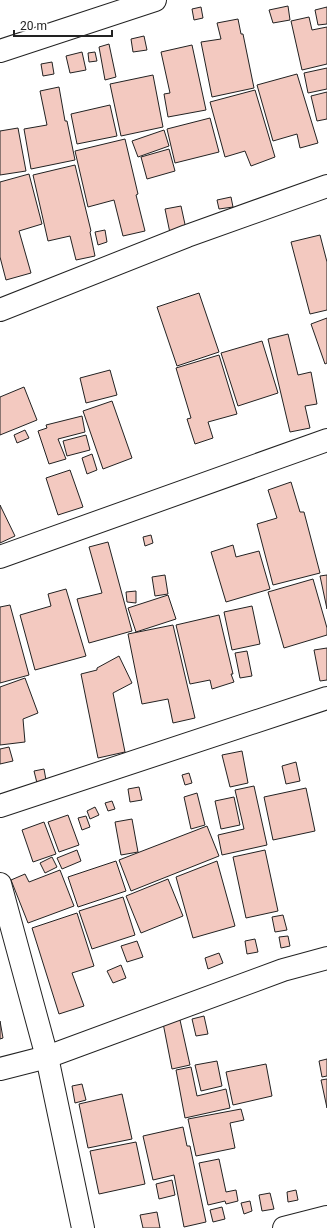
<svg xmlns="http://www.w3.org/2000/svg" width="327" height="1228" font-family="Roboto,sans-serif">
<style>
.building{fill:#f3c9c0;stroke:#222}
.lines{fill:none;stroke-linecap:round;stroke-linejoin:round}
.street-casing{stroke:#222;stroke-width:24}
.street{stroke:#fff;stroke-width:22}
</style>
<rect width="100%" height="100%" fill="#fff"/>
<!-- building -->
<g class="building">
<path d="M288,6l2,14 -17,3 -4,-13z"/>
<path d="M201,7l2,11 -9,2 -2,-11z"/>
<path d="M327,7v17l-9,1 -3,-15z"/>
<path d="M309,17l3,13 15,-3v37l-25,6 -11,-49z"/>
<path d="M238,19l3,15h2l11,54 -42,9 -11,-55 20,-3 -4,-16z"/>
<path d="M144,36l3,14 -14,2 -2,-13z"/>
<path d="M109,44l7,33 -11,3 -6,-33z"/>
<path d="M192,45l14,65 -38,7 -4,-23 6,-1 -9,-41z"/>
<path d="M82,52l4,18 -16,3 -4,-17z"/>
<path d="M95,52l2,9 -8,1 -1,-9z"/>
<path d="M52,62l2,12 -11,2 -2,-12z"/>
<path d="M327,68v21l-19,4 -4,-20z"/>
<path d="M297,74l21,69 -18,5 -3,-14 -24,7 -16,-56z"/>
<path d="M153,75l10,52 -42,9 -11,-52z"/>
<path d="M59,87l6,34h2l8,39 -44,9 -7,-40 23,-4 -7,-34z"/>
<path d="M255,90l20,67 -24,9 -6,-15 -20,6 -15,-55z"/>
<path d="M327,92v27l-10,2 -6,-25z"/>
<path d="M110,105l7,31 -40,8 -6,-30z"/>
<path d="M210,118l9,34 -44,11 -8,-34z"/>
<path d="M18,128l8,43 -26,4v-44z"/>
<path d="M164,130l5,16 -31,11 -6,-16z"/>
<path d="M125,139l13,55 -2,1 9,36 -22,5 -9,-36 -26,7 -13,-56z"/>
<path d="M169,149l6,22 -28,8 -6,-22z"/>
<path d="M75,165l16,66 -1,1 5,24 -19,4 -6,-24 -22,5 -15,-66z"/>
<path d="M29,174l13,50 -23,7 12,42 -25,7 -6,-23v-75z"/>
<path d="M231,197l2,10 -14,2 -2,-9z"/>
<path d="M181,206l5,23 -16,4 -5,-24z"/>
<path d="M105,230l2,12 -9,3 -3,-13z"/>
<path d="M320,235l7,27v48l-17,4 -19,-72z"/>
<path d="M199,293l20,59 -42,14 -20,-59z"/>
<path d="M327,318v45l-2,1 -14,-40z"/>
<path d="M288,334l10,41 13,-3 6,32 -12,2 5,22 -20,4 -22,-93z"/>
<path d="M262,341l16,52 -40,13 -17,-53z"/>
<path d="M219,355l18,59 -29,8 5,16 -18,6 -8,-25 4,-1 -15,-50z"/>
<path d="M110,370l7,25 -31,8 -6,-25z"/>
<path d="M24,387l13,33 -37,15v-38z"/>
<path d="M112,401l20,57 -29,11 -20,-58z"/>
<path d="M82,416l3,16 -27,7 8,20 -17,5 -11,-33 9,-3 -1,-3z"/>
<path d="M25,430l4,8 -12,5 -3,-8z"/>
<path d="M86,435l4,15 -23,6 -4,-15z"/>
<path d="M92,454l5,16 -10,4 -5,-16z"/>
<path d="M70,470l13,37 -25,8 -12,-37z"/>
<path d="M291,482l9,30h4l16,61 -47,12 -16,-61 20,-6 -9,-28z"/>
<path d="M0,505l15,31 -15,7z"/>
<path d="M151,535l2,8 -8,3 -2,-9z"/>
<path d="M108,542l24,89 -43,12 -12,-44 25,-6 -13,-46z"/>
<path d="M233,545l3,12 23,-6 11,38 -44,13 -15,-50z"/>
<path d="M165,575l3,19 -13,2 -3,-19z"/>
<path d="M327,575v34l-7,-33z"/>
<path d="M313,579l14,49v7l-43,13 -16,-56z"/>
<path d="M66,589l20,67 -51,14 -15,-55 31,-9 -3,-12z"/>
<path d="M136,591v12l-9,-1 -1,-10z"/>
<path d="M168,595l8,24 -40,13 -8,-24z"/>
<path d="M10,605l19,70 -29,8v-76z"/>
<path d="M252,606l8,38 -28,6 -8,-38z"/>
<path d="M219,615l14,59h-2l3,8 -22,7 -2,-9 -20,4 -14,-59z"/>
<path d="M173,625l22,93 -22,5 -5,-24 -26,5 -14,-70z"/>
<path d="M327,648v32l-7,1 -6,-31z"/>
<path d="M247,651l5,25 -12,2 -5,-25z"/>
<path d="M119,656l13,27 -19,10 12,59 -27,6 -17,-84 16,-4v-2z"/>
<path d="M25,678l13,35 -15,6 2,23 -25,3v-58z"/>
<path d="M9,747l4,14 -13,3v-15z"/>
<path d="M242,751l6,32 -18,4 -8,-32z"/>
<path d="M296,762l4,19 -14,3 -4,-18z"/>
<path d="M44,769l2,11 -9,3 -3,-12z"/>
<path d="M189,773l3,10 -7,2 -3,-10z"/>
<path d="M254,786l13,59 -45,10 -4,-20 26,-6 -9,-39z"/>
<path d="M139,787l3,13 -12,2 -2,-13z"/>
<path d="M306,788l9,43 -42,9 -9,-43z"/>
<path d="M197,793l8,32 -14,4 -7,-32z"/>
<path d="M234,797l6,28 -19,4 -6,-28z"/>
<path d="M112,801l3,8 -7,2 -3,-8z"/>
<path d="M95,807l4,8 -9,4 -3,-8z"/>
<path d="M68,815l11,30 -20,7 -11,-30z"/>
<path d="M86,816l4,11 -8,3 -4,-12z"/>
<path d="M132,819l6,33 -17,3 -6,-33z"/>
<path d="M44,822l12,32 -23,8 -11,-32z"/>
<path d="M207,826l12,30 -88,35 -12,-31z"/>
<path d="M77,850l4,11 -19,8 -5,-11z"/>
<path d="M265,850l13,61 -32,7 -13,-61z"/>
<path d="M52,857l5,10 -12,6 -5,-10z"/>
<path d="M116,861l10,30 -48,16 -10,-30z"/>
<path d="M217,861l18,65 -42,12 -17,-61z"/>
<path d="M60,870l14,36 -46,17 -17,-43 14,-6 4,8z"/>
<path d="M168,879l15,37 -42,17 -15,-37z"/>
<path d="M123,897l12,38 -43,14 -13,-38z"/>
<path d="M77,913l17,53 -22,7 12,33 -25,8 -27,-86z"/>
<path d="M283,915l4,15 -12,2 -3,-15z"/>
<path d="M288,936l2,10 -9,2 -2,-11z"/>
<path d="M255,939l3,13 -11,2 -2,-13z"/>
<path d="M137,941l6,16 -16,5 -6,-16z"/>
<path d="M219,953l4,10 -15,6 -3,-11z"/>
<path d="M121,965l5,13 -13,5 -6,-12z"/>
<path d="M204,1016l4,18 -12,2 -4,-17z"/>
<path d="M180,1020l10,45 -18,4 -9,-46z"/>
<path d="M0,1021l3,17 -3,1z"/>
<path d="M327,1059v17l-5,1 -3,-16z"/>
<path d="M217,1061l5,25 -21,5 -6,-26z"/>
<path d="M266,1064l6,32 -39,9 -7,-33z"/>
<path d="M191,1067l6,29 29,-7 4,19 -45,10 -9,-48z"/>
<path d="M327,1079v29l-6,-28z"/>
<path d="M82,1084l4,16 -11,3 -3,-17z"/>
<path d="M122,1094l10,45 -44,9 -9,-44z"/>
<path d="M241,1109l3,11 -14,3 5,25 -39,8 -8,-37z"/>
<path d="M183,1127l4,19h3l16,76 -22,5 -10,-52 -21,5 -10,-44z"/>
<path d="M136,1142l9,42 -46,10 -9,-43z"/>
<path d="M219,1159l7,33 10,-2 2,11 -12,3 -1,-3 -17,4 -9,-42z"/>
<path d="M172,1180l3,15 -16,4 -3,-15z"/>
<path d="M296,1190l2,10 -10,2 -1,-10z"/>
<path d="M270,1193l4,16 -12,2 -3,-16z"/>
<path d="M250,1201l2,10 -8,3 -3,-11z"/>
<path d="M222,1207l3,12 -12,3 -3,-12z"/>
<path d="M157,1212l3,16h-17l-3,-13z"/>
</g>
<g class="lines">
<defs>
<g id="street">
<path d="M0,51l155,-51"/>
<path d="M0,310l187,-74 140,-50"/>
<path d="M0,557l327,-117"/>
<path d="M0,806l327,-108"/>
<path d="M0,884l47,173 36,171"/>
<path d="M0,1069l47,-12 236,-87 44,-12"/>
<path d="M284,1228l43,-11"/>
</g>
</defs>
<!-- street casing -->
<use href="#street" class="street-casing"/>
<!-- street -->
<use href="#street" class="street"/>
</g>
<!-- scale -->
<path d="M14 30v6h98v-6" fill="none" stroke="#222222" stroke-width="2"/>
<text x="20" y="30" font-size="12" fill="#222222" stroke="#ffffff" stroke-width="3" paint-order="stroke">20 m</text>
</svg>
